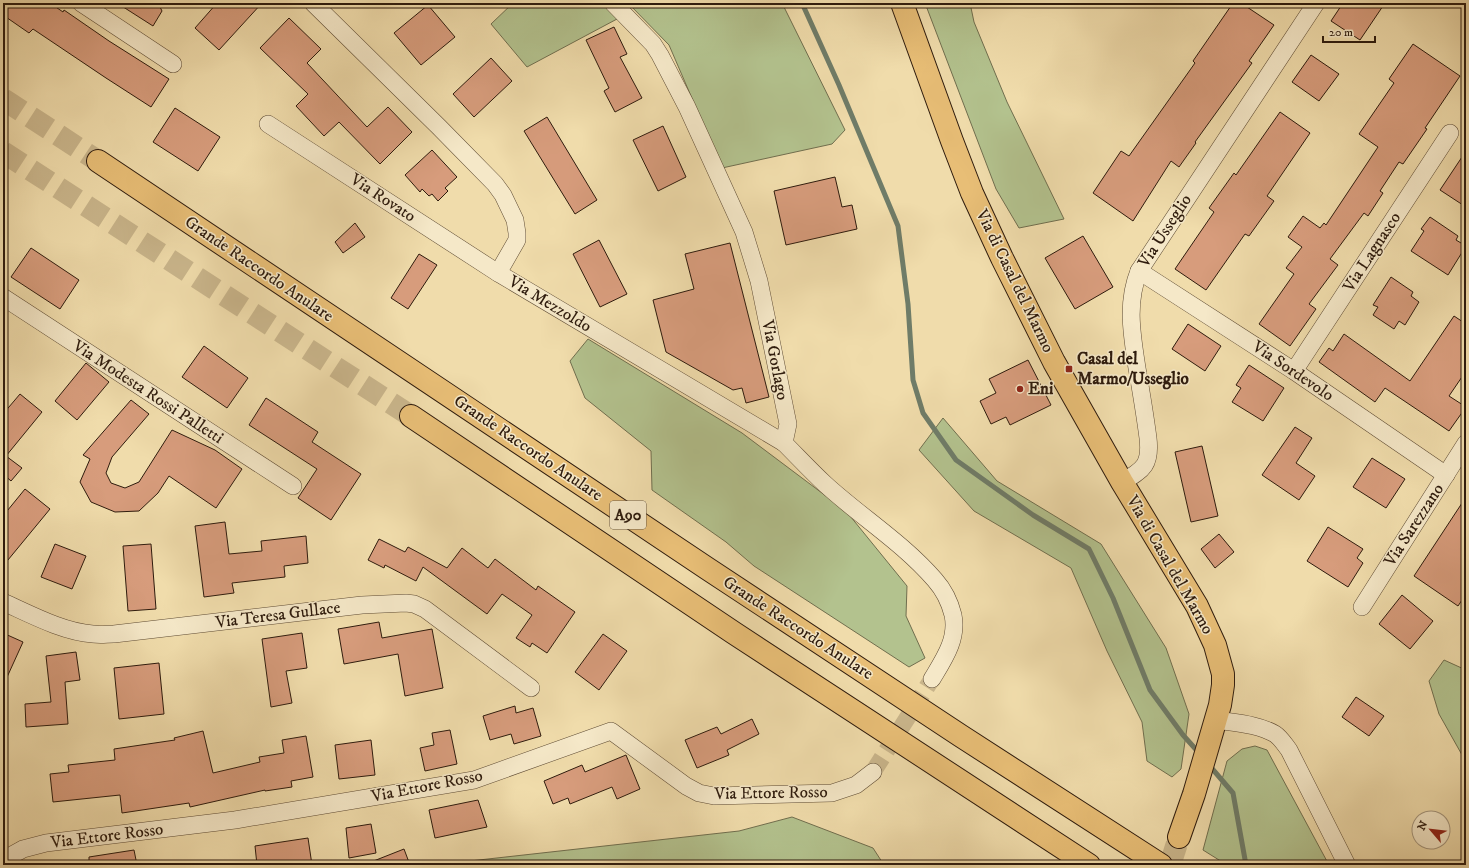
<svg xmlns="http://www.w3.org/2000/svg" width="1469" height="868" font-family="'IM FELL DW Pica',serif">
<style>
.green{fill:#b3c28e;stroke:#706e4e}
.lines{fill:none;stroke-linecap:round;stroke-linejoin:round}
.stream{stroke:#6f7c68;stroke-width:5}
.building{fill:#d79c7c;stroke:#2e1b0d}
.minor-tunnel{stroke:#c9b58b;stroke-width:17;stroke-dasharray:17 8;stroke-linecap:butt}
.major-tunnel{stroke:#c9b58b;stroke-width:22;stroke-dasharray:22 11;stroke-linecap:butt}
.highway-tunnel{stroke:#c9b58b;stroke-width:22;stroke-dasharray:22 11;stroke-linecap:butt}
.minor-casing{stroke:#5e4b34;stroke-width:18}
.major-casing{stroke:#2e1b0d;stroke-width:24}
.highway-casing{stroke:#2e1b0d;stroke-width:24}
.minor{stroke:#f5e8c8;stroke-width:17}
.major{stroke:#e8be76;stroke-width:22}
.highway{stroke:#e8be76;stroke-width:22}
.poi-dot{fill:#8f2418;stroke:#f5e8c8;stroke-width:1.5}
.labels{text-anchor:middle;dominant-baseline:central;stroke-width:3;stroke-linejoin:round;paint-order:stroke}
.shield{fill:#f5e8c8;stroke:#6a5845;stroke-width:1}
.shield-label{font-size:16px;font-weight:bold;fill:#2e1b0d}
.street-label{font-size:17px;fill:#2e1b0d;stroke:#f5e8c8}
.poi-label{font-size:17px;font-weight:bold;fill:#2e1b0d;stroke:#f5e8c8;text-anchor:start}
</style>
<rect width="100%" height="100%" fill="#f0dcab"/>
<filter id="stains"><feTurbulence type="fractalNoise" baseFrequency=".005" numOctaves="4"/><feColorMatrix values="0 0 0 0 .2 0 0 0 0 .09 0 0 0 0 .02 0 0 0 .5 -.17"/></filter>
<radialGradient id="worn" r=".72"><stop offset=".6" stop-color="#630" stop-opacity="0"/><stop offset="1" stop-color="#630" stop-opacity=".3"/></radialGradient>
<!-- green -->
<g class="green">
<path d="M513,3h89l15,16 -90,48 -36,-43z"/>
<path d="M628,3h154l63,127 -13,14 -110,24 -53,-123z"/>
<path d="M925,3h45l4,19 33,80 57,117 -45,9 -23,-39z"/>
<path d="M588,339l154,94 104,78 61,75 -1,30 19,42 -16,9 -155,-101 -28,-24 -74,-52 -1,-39 -66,-53 -15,-37z"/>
<path d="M943,418l54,63 104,63 65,104 23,66 -8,55 -9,8 -25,-16 -5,-39 -35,-71 -36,-83 -97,-57 -55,-61z"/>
<path d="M1444,660l22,10v92l-27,-48 -10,-33z"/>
<path d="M1255,746l12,4 62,115h-102l-24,-15 24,-89 15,-12z"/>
<path d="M792,817l81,31 11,17h-463l7,-2 15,1 296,-33z"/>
</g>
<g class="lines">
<!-- stream -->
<g class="stream">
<path d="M802,3l37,82 59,141 10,78 5,76 10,33 33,47 77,55 56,34 24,49 37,92 33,45 17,19"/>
<path d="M1209,765l24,28 13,72"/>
</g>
</g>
<!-- building -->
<g class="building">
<path d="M3,3h47l13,9 1,-2 45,31 60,38 -18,28 -45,-29 -73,-49 -4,4 -26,-18z"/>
<path d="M117,3h41l4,8 -9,15z"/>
<path d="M217,3h45l-43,47 -24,-22z"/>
<path d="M1233,3h8l33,22 -25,36 3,2 -57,79 1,1 -17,24 -8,-6 -38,60 -40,-28 28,-42 8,5 66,-93 -2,-2z"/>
<path d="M1343,3h42l-25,37 -29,-19z"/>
<path d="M428,5l27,32 -34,28 -27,-32z"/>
<path d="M289,18l32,31 -14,14 60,64 21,-20 24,25 -32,32 -41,-42 -15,14 -28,-30 12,-12 -48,-46z"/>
<path d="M614,27l13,27 -7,3 22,41 -27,14 -11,-21 5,-3 -23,-48z"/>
<path d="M1413,44l47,32 -35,52 2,1 -24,35 -4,-2 -19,29 3,2 -15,23 -4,-3 -34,46 8,6 -29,39 7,5 -26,37 -31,-22 35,-50 -8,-6 16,-21 -14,-10 15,-21 17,12 4,-5 2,2 52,-78 -19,-13 35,-51 -5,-4z"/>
<path d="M1311,55l28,19 -20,27 -27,-19z"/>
<path d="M491,58l21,23 -38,36 -21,-23z"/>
<path d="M175,108l45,29 -22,34 -45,-29z"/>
<path d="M1280,112l30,21 -43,63 7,5 -25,35 -4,-2 -39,56 -31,-21 39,-57 -5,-4 25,-35 2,2z"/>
<path d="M547,117l50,83 -22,14 -51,-83z"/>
<path d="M663,126l23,51 -28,14 -25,-51z"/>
<path d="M432,150l25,27 -12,11 3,3 -10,10 -6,-7 -3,2 -7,-7 -2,3 -15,-17z"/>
<path d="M1466,151v56l-26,-17z"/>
<path d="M835,177l7,30 10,-2 5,24 -71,16 -12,-54z"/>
<path d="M1430,217l28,19 -2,4 10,6 -18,29 -37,-24 13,-20 -3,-2z"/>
<path d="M355,223l10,14 -22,16 -8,-11z"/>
<path d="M1083,236l30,51 -38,22 -30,-51z"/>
<path d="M599,240l28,54 -27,13 -27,-53z"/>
<path d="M730,243l39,154 -23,6 -4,-15 -9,2 -67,-38 -13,-52 41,-11 -9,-35z"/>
<path d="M31,248l48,32 -19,29 -49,-32z"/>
<path d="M419,254l18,11 -29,44 -17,-11z"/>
<path d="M1391,277l22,15 -2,4 8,6 -14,23 -6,-4 -5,8 -21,-14 5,-8 -5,-2z"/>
<path d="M1454,316l12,8v47l-17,25 17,11 -17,24 -64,-43 -10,14 -56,-40 10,-14 4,3 11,-17 66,47z"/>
<path d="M1188,324l33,22 -16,25 -33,-22z"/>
<path d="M204,346l44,32 -21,30 -45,-31z"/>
<path d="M1028,360l23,45 -41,20 -4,-8 -15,7 -11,-23 16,-8 -7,-14z"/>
<path d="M86,363l23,19 -32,38 -22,-19z"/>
<path d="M1249,365l35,23 -21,33 -31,-19 9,-14 -5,-3z"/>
<path d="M20,394l22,18 -36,44 16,12 -11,13 -8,-7v-60z"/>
<path d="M266,398l52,34 -6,10 49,32 -30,46 -33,-22 19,-29 -68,-44z"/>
<path d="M131,400l18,14 -37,43 -6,16 5,10 14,5 14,-6 33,-52 43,20 27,19 -26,39 -47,-32 -11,17 -19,18 -24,1 -24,-10 -11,-20 10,-23 -7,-4z"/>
<path d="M1295,427l17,11 -16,25 19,13 -16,24 -37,-25z"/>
<path d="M1202,446l16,70 -27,6 -16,-70z"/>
<path d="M1372,458l33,21 -19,29 -33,-21z"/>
<path d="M25,489l25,20 -47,57v-50z"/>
<path d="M1466,497v97l-8,12 -44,-30z"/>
<path d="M225,522l4,32 33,-3 -1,-10 45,-5 2,27 -24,3 1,11 -53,6 2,10 -30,4 -9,-71z"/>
<path d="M1328,527l35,22 -6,9 6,5 -15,24 -41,-26z"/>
<path d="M1219,534l15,18 -19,16 -14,-19z"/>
<path d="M379,539l26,13 3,-5 39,21 15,-20 26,20 7,-9 41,31 2,-4 37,26 -28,41 -15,-10 -2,4 -14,-9 16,-23 -30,-21 -15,20 -64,-47 -7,14 -31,-16 -1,3 -16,-8z"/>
<path d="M55,544l31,12 -14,33 -31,-12z"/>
<path d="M151,544l5,65 -28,2 -5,-65z"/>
<path d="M1402,595l31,26 -23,28 -31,-25z"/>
<path d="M379,622l3,16 50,-9 11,59 -38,8 -7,-42 -54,10 -6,-35z"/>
<path d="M3,633l20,9 -20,44z"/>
<path d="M302,633l5,35 -21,3 6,32 -21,4 -9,-68z"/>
<path d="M603,634l24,17 -28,39 -24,-18z"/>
<path d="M76,652l4,28 -15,2 3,42 -42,3 -1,-23 26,-2 -5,-46z"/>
<path d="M159,663l5,51 -45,5 -5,-51z"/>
<path d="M1356,697l28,19 -15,20 -27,-19z"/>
<path d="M515,706l1,7 17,-5 8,28 -27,8 -3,-10 -21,6 -7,-24z"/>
<path d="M752,719l7,15 -32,16 2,5 -32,13 -12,-28 32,-13 4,7z"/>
<path d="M450,730l7,34 -32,7 -5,-23 14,-3 -2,-12z"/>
<path d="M203,731l10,42 47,-11 -1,-5 25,-4 -2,-13 24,-4 7,41 -22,4 1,6 -27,4v-1l-75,17 -1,-4 -67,10 -2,-18 -67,7 -3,-28 19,-2 -1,-7 47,-5 -1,-11 61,-9 -1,-2z"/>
<path d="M371,740l4,35 -36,4 -4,-34z"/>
<path d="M626,755l14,34 -23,10 -5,-12 -42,17 -2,-6 -15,6 -9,-23 38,-16 3,7z"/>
<path d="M478,800l9,27 -52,11 -6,-28z"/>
<path d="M371,824l5,29 -27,5 -3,-30z"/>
<path d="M308,838l4,27h-55l-2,-19z"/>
<path d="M404,849l6,16h-44v-1z"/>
<path d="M134,850l3,15h-48v-8z"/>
</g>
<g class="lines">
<!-- minor-tunnel -->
<path class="minor-tunnel" d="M873,772l59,-93"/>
<!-- major-tunnel -->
<path class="major-tunnel" d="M1170,865l9,-28"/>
<!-- highway-tunnel -->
<g class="highway-tunnel">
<path d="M3,99l95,62"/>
<path d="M3,152l408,264"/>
</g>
<defs>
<g id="minor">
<path d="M81,3l92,61"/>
<path d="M313,3l126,124 56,57 8,11 12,25 2,13v7l-19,33 286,170"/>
<path d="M613,3l40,41 7,11 27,52 57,125 15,49 29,143 -4,19c14,14 27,28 41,41 36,33 78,59 110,96 8,9 15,23 18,35 5,24 -9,44 -21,64"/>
<path d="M268,124l230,149"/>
<path d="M1139,271l155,100 152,104"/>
<path d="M3,297l290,189"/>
<path d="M1294,371l156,-238"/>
<path d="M1122,482c22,-12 29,-18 26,-44 -3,-23 -7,-47 -11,-70 -5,-33 -11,-65 2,-97l177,-268"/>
<path d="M3,602c27,12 60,30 90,32 7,1 14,0 21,0l248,-29 44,-2 8,1 11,5 106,79"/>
<path d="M1362,607l104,-164"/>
<path d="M1217,720c18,3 41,4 58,14 6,4 10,11 14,16l58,115"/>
<path d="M3,860l20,-11 23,-6 189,-23 239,-40 137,-49 75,55 13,7 15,3 118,-3 24,-8 17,-13"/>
</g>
<path id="major" d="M902,3l50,138 20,52 30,65 52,104 68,120 75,124 18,39 8,29v11l-3,20 -26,89 -15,43"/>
<g id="highway">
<path d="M98,161l610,408 253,167 200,129"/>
<path d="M411,416l323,217 355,232"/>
</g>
</defs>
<!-- minor casing -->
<use href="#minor" class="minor-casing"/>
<!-- major casing -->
<use href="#major" class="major-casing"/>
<!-- highway casing -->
<use href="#highway" class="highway-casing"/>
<!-- minor -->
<use href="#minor" class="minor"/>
<!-- major -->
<use href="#major" class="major"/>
<!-- highway -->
<use href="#highway" class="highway"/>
</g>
<!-- markers -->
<g class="poi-dot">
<rect x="1065" y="365" width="8" height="8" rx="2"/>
<circle cx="1020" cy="389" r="4"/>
</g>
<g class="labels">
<!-- shield labels -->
<rect class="shield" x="610" y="501" width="36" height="28" rx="3"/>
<g class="shield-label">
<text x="628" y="515">A90</text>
</g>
<!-- street labels -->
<g class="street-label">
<text transform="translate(383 198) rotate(33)">Via Rovato</text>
<text transform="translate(1165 231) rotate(-57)">Via Usseglio</text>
<text transform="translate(1372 252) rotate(-57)">Via Lagnasco</text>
<text transform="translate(259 269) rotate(34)">Grande Raccordo Anulare</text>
<text transform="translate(1015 281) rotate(64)">Via di Casal del Marmo</text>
<text transform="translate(550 304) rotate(31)">Via Mezzoldo</text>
<text transform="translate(775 360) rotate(79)">Via Gorlago</text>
<text transform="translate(1293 371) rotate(34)">Via Sordevolo</text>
<text transform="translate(148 392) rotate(33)">Via Modesta Rossi Palletti</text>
<text transform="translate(528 448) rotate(34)">Grande Raccordo Anulare</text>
<text transform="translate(1414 525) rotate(-57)">Via Sarezzano</text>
<text transform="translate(1170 565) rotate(60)">Via di Casal del Marmo</text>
<text transform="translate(278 615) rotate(-7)">Via Teresa Gullace</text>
<text transform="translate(798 628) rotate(33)">Grande Raccordo Anulare</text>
<text transform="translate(427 786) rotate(-11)">Via Ettore Rosso</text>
<text transform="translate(771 793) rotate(-1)">Via Ettore Rosso</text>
<text transform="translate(107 836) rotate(-7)">Via Ettore Rosso</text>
</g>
<!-- poi labels -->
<g class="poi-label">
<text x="1077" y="359">Casal del<tspan x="1077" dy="20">Marmo/Usseglio</tspan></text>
<text x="1028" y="389">Eni</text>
</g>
</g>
<!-- margin -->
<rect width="1469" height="868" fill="none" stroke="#f0dcab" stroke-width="16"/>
<rect x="4" y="4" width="1461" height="860" fill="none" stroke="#2e1b0d" stroke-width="2"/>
<rect x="8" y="8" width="1453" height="852" fill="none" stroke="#2e1b0d"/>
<!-- north arrow -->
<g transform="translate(1431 830) rotate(298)"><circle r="19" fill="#f5e8c8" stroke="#a5967d"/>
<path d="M0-3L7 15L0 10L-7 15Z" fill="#8f2418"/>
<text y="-6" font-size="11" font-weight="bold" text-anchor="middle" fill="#2e1b0d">N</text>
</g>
<!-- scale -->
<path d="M1323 36v6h52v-6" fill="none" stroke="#2e1b0d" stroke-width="2"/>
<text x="1329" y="36" font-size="12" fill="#2e1b0d" stroke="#f5e8c8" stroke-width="3" paint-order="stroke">20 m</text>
<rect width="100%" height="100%" filter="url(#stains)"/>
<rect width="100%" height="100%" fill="url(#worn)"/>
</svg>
